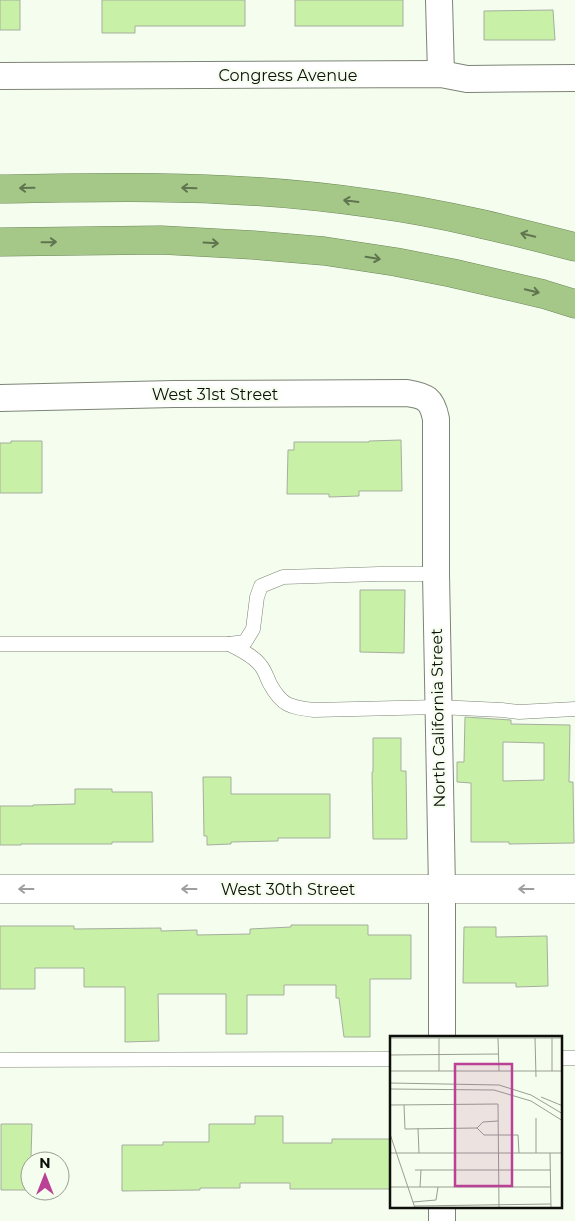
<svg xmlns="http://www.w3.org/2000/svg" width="575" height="1221" font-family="Montserrat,sans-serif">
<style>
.building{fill:#c8f0a7;stroke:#a5ae9f;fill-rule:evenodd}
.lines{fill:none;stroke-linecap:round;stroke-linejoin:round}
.lane-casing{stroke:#7c8476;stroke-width:15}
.street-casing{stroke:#7c8476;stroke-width:28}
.secondary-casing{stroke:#7c8476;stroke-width:29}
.highway-casing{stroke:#6f875c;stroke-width:29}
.lane{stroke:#fff;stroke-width:14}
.street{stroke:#fff;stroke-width:26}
.secondary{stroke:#fff;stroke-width:28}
.highway{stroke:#a5c888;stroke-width:28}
.oneway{stroke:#60754f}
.oneway2{stroke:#9e9f9d}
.labels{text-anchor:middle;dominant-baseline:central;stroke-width:4.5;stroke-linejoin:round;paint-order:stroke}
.street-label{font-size:16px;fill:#0c0f0a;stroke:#f5feee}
.inset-road{fill:none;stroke:#989e93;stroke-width:1}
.view{fill:#ba4195;fill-opacity:0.15;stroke:#ba4195;stroke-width:2.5}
.inset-edge{fill:none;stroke:#0c0f0a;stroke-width:2.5}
</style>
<rect width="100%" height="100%" fill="#f5feee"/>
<!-- building -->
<g class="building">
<rect x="0" y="0" width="20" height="30"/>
<path d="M102,0h143v26h-110v7h-33z"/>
<rect x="295" y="0" width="108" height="26"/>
<path d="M553,10l2,30h-71v-29z"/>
<path d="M401,440l1,51h-43v5l-30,1v-3h-42l1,-44h6v-8h75v-1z"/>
<path d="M11,441h31v52h-42v-50h11z"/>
<path d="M360,590h45l-1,63 -44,-1z"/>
<path d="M465,717l46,3v4l59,1 -1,57h4l1,61 -65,1v-2h-38v-59l-14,-1v-20h7zM503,742l41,1v37l-41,1z"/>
<path d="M373,738h28v33h5l1,68h-34l-1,-67h1z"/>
<path d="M203,777h28v17h99v44h-52v3l-47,1v2l-24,1v-9h-3z"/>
<path d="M75,789h37v3h40l1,50h-41v2h-91v1h-21v-39h33v-1l42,-1z"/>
<path d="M291,925h77v10h43v44h-41v58h-26l-5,-39h-3v-13h-52v10h-37v39h-21v-40h-68l1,47 -34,1v-55h-41v-19h-49v21h-35v-63h74v3l87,-1v3l36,-1v5l53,-1v-5l41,-2z"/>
<path d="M464,927h32v10l51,-1 1,50 -32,1v-4h-53z"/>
<path d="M255,1116h28v27h49v-4h59v50h-101v-6h-50v5h-40v2l-78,1v-46h41v-3h46v-18h46z"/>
<path d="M1,1124h31l-2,66h-29z"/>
</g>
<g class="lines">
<defs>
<g id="lane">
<path d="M0,644h229c10,5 25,12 32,22 4,5 6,12 9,18 12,22 20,23 44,26l124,-3 64,3 17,2 56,-3"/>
<path d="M229,644l16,-2 8,-13 4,-32 4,-11 22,-9 96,-3h57"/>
<path d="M561,1058h14"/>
<path d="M0,1060l391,-1"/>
</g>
<g id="street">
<path d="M439,0l2,74"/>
<path d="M0,76l441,-2 26,5 108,-1"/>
<path d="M0,398l174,-4 233,-1c19,3 25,6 29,26v155l6,315v148"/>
<path d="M442,1207v14"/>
</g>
<path id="secondary" d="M0,889h575"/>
<g id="highway">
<path d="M0,189c76,-1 152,-3 228,1 49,2 98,7 147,14 67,9 134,26 200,43"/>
<path d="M0,242l161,-2 92,5 71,6 72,11 56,11 91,21 32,10"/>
</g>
</defs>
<!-- lane casing -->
<use href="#lane" class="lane-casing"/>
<!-- street casing -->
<use href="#street" class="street-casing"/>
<!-- secondary casing -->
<use href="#secondary" class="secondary-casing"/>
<!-- highway casing -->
<use href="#highway" class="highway-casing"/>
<!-- lane -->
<use href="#lane" class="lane"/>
<!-- street -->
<use href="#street" class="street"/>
<!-- secondary -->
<use href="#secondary" class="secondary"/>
<!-- highway -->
<use href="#highway" class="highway"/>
</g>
<!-- one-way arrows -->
<defs><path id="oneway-shaft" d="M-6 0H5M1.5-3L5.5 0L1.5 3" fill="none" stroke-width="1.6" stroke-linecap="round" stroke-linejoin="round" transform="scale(1.25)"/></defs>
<g class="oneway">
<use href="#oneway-shaft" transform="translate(27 188) rotate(179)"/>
<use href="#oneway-shaft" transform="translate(189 188) rotate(-178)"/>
<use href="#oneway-shaft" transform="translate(351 201) rotate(-173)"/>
<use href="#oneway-shaft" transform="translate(528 235) rotate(-166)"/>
<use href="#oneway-shaft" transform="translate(49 242) rotate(-1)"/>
<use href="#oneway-shaft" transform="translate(211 243) rotate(3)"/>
<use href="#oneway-shaft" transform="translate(373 258) rotate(9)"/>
<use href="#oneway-shaft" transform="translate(532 291) rotate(14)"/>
</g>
<g class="oneway2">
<use href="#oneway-shaft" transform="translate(26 889) rotate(-180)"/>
<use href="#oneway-shaft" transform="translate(189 889) rotate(-180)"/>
<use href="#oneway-shaft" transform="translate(526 889) rotate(180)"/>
</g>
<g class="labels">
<!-- street labels -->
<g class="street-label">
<text x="288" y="75">Congress Avenue</text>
<text x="215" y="394">West 31st Street</text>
<text transform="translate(438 718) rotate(-91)">North California Street</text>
<text x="288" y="889">West 30th Street</text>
</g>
</g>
<!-- overview -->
<g transform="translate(390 1036)">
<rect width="172" height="172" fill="#f5feee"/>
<path class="inset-road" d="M0,2h173M49,2v33M108,2l1,33M145,2l1,39M162,2v33M0,19l108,-1M0,35h173M0,47l109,2 32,10 32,19M0,53l104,1 37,11 32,20M151,61l22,9M1,69l107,-1 1,104M14,69l1,24 72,-1 7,7h34l1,18M146,82v35M28,92l1,25M87,92l6,-6 15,-1M0,98l25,74M0,117h173M160,117l1,55M25,134h136M0,151h161M30,151l1,-17M23,166l23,-2 2,-13M25,170l136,-2"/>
<path class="view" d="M65,28h57v122h-57z"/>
<rect width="172" height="172" class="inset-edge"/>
</g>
<!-- north arrow -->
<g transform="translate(45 1176)"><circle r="24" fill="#f5feee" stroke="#989e93"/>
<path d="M0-4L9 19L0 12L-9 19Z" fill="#ba4195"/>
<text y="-8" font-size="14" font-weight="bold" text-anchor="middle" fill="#0c0f0a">N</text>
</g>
</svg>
